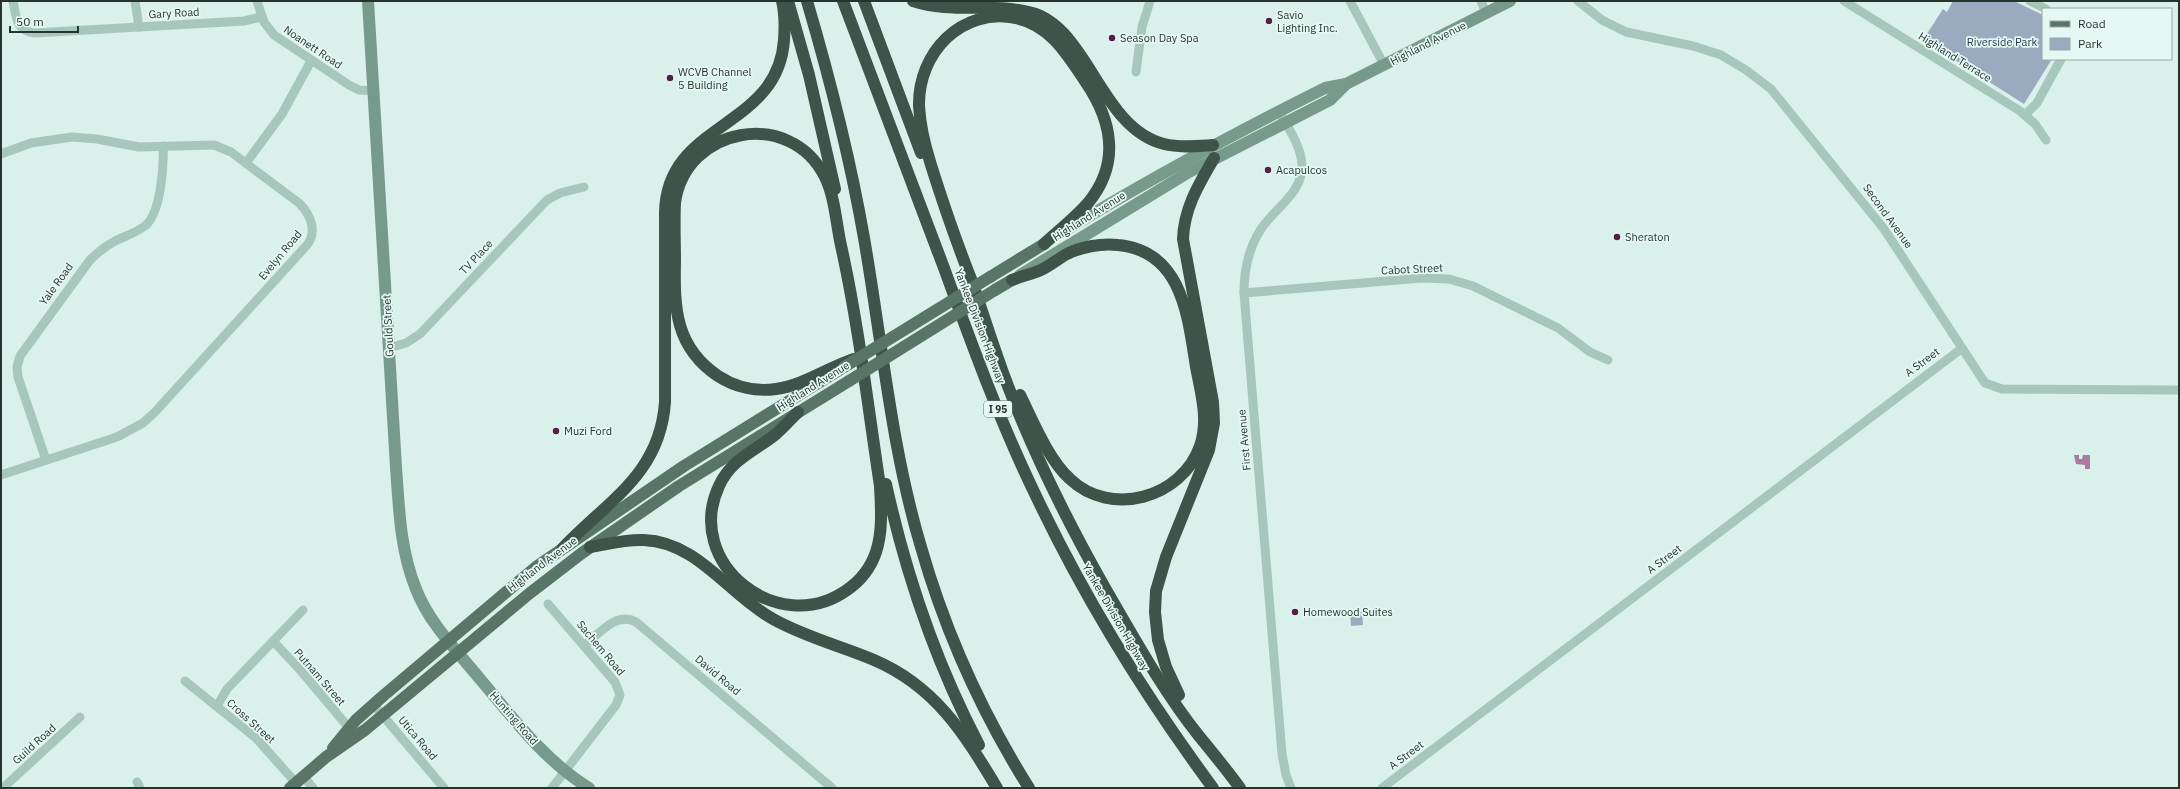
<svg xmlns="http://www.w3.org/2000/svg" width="2180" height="789" font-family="'IBM Plex Sans',sans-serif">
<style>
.green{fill:#9baabe}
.water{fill:#ab7b9e}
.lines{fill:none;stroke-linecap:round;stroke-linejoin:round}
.street{stroke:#a7c7bd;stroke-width:9}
.secondary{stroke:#789a8c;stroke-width:12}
.primary{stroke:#597568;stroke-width:12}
.highway{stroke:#3e544a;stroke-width:12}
.primary-bridge{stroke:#597568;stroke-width:12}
.poi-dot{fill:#531f44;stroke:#e6f8f4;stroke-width:1.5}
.labels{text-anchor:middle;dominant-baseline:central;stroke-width:3.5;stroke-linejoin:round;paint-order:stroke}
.shield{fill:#e6f8f4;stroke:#606f69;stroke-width:1}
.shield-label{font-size:10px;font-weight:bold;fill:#27342e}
.street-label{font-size:11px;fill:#27342e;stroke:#e6f8f4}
.poi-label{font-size:11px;fill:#27342e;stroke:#e6f8f4;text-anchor:start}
.park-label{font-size:11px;fill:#2c3b50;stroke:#e6f8f4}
</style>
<rect width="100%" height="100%" fill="#daf0ea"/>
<!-- green -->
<g class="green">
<path d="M1953,1h61l29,14v44h9l-28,45 -101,-64 20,-31 4,3z"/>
<path d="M1362,612l1,13 -12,1 -1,-13z"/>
</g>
<!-- water -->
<path class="water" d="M2074,455h5v4h3l1,-4h7v14h-5v-4l-9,-1z"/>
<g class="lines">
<!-- street -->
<g class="street">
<path d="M13,1c3,15 3,30 21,32l210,-12 17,-4"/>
<path d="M135,1l4,26"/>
<path d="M257,1l7,21 10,13 75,50 10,5 15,1"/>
<path d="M1350,1l34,64"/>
<path d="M1481,1l5,12"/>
<path d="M1578,1l24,19 24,12 67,14 28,9 25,15 25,19 113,140 101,154 17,6 177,1"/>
<path d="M1844,1l176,110 15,13 11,16"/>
<path d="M2030,1l16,8"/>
<path d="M1136,72l6,-45 8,-26"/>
<path d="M1278,111c10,16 24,36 24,56 0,26 -28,42 -41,62 -13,20 -17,41 -17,64l38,461 4,21 5,13"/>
<path d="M2025,115l12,-12 24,-44"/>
<path d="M1,154l30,-11 41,-6 25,2 42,8 75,-2 17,7 68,51c11,11 19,28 8,42l-152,167 -12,11 -26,14 -116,38"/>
<path d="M246,163l36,-49 29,-53"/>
<path d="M1244,293l178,-15 27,1 24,7 85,42 32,24 18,8"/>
<path d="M389,348l17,-5 14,-9 127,-134 13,-7 24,-6"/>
<path d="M46,460l-28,-83 -1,-10 3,-11 70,-96c8,-8 17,-15 27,-20 9,-4 20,-8 28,-14 16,-13 19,-60 18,-80"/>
<path d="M548,604l67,78 5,13 -4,10 -64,83"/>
<path d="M273,641l29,31 47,56"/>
<path d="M584,646c15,-12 32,-35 52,-24l196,166"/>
<path d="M185,681l71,57 40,45"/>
<path d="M373,704l71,84"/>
<path d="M217,706l10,-17 76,-79"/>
<path d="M303,776l10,12"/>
<path d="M137,782l3,6"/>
<path d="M3,788l77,-71"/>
<path d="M1382,788l579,-439"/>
</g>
<!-- secondary -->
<g class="secondary">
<path d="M368,1l28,466c3,41 4,83 20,122 13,34 41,62 64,90 33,39 65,82 109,109"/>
<path d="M1061,233c86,-53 174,-100 264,-145l21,-4"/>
<path d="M1020,275l169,-103 141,-72 16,-16 164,-83"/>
</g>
<!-- primary -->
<g class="primary">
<path d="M990,277l54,-33"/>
<path d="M995,290l17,-10"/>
<path d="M333,748l23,-28 27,-24 153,-129 148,-101 160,-99"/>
<path d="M290,788l36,-31 39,-27 165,-137 52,-40 97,-67 170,-105"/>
</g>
<!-- highway -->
<g class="highway">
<path d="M788,1l21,74 26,114"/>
<path d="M807,1c23,78 43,157 57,237 18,103 27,209 57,309 24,84 61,166 108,241"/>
<path d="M843,1c34,89 67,178 101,267 28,77 56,154 92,228 49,103 109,200 177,292"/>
<path d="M864,1l57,152"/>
<path d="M913,1c42,14 87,-1 128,15 18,9 29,24 40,40 22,32 42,78 83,88 16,4 33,2 49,1"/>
<path d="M1044,244c14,-13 31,-26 44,-41 33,-40 24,-83 -3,-122 -18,-27 -35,-56 -69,-63 -55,-11 -98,35 -97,88 1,19 6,40 12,59 12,38 25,76 40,114 8,22 15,45 23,68 28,84 68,165 111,241 29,50 58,103 94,148 14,17 28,34 41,52"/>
<path d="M1012,280c10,-4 20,-6 29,-10 8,-4 16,-10 24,-15 15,-8 36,-12 53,-10 65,6 70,73 78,122 5,26 13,53 4,79 -18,52 -89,72 -130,33 -22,-20 -37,-58 -50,-84"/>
<path d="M798,412c-7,7 -14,15 -22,22 -21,17 -45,25 -57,52 -36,77 59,153 128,104 13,-9 24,-23 29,-38 7,-21 5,-45 4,-66 -12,-79 -21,-158 -38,-236 -6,-24 -6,-50 -17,-73 -35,-70 -140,-50 -150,26 -1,19 0,39 0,58 -1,47 0,86 43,115 17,11 38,16 58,13 28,-4 51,-21 78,-30"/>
<path d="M886,484c20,91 50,179 93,261"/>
<path d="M590,547c18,-3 36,-8 54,-7 54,2 85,55 129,79 32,18 68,27 101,41 61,26 90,73 123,128"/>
<path d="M562,549c45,-48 98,-74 103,-147v-189c1,-92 113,-83 119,-173 1,-13 1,-26 -2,-39"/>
<path d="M1179,695l-13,-28 -8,-27 -3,-28 1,-21 10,-34 43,-107 5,-27 -1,-21 -30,-163c1,-31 16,-55 31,-81"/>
</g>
<!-- primary-bridge -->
<g class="primary-bridge">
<path d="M844,367l146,-90"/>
<path d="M849,381l146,-91"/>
</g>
</g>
<!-- markers -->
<g class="poi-dot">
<circle cx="1269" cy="21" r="4"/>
<circle cx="1112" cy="38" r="4"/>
<circle cx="670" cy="78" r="4"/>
<circle cx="1268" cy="170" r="4"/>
<circle cx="1617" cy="237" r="4"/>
<circle cx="556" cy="431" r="4"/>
<circle cx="1295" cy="612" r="4"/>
</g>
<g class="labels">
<!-- shield labels -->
<rect class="shield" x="984" y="401" width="28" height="16" rx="3"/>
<g class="shield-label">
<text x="998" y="409">I 95</text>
</g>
<!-- street labels -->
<g class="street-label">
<text transform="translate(174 13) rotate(-3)">Gary Road</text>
<text transform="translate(1428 43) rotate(-27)">Highland Avenue</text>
<text transform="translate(313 47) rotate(34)">Noanett Road</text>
<text transform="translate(1955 57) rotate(32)">Highland Terrace</text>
<text transform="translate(1089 216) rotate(-32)">Highland Avenue</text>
<text transform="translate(1888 216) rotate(54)">Second Avenue</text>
<text transform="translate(280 255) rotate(-50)">Evelyn Road</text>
<text transform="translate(476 257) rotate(-47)">TV Place</text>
<text transform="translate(1412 269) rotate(-3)">Cabot Street</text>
<text transform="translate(56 284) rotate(-54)">Yale Road</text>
<text transform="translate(388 326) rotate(-93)">Gould Street</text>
<text transform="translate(980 326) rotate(69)">Yankee Division Highway</text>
<text transform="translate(1922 362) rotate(-37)">A Street</text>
<text transform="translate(813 386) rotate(-32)">Highland Avenue</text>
<text transform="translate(1244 440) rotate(-95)">First Avenue</text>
<text transform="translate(1664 559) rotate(-37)">A Street</text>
<text transform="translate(542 564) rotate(-37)">Highland Avenue</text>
<text transform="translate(1116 617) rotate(60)">Yankee Division Highway</text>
<text transform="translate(601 648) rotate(50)">Sachem Road</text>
<text transform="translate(718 675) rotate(40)">David Road</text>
<text transform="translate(320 677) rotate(49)">Putnam Street</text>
<text transform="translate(514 718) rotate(49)">Hunting Road</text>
<text transform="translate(251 721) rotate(42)">Cross Street</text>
<text transform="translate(418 738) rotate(50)">Utica Road</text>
<text transform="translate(34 744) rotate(-42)">Guild Road</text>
<text transform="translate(1406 755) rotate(-37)">A Street</text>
</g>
<!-- poi labels -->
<g class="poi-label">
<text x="1277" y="15">Savio<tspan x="1277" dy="13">Lighting Inc.</tspan></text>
<text x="1120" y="38">Season Day Spa</text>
<text x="678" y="72">WCVB Channel<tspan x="678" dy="13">5 Building</tspan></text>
<text x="1276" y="170">Acapulcos</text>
<text x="1625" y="237">Sheraton</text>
<text x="564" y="431">Muzi Ford</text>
<text x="1303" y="612">Homewood Suites</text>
</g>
<!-- park labels -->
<g class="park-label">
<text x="2002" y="42">Riverside Park</text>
</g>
</g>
<!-- border -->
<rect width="2180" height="789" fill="none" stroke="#27342e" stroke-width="4"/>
<!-- legend -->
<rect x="2042" y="8" width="130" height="52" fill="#e6f8f4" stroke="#9aaaa5"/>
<rect x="2050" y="21" width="20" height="6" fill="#597568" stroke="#9aaaa5"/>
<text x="2078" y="28" font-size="12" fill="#27342e">Road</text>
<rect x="2050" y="38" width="20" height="12" fill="#9baabe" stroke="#9aaaa5"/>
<text x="2078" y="48" font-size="12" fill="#27342e">Park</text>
<!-- scale -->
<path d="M10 26v6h68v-6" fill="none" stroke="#27342e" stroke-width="2"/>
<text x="16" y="26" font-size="12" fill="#27342e" stroke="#e6f8f4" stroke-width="3" paint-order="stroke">50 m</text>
</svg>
